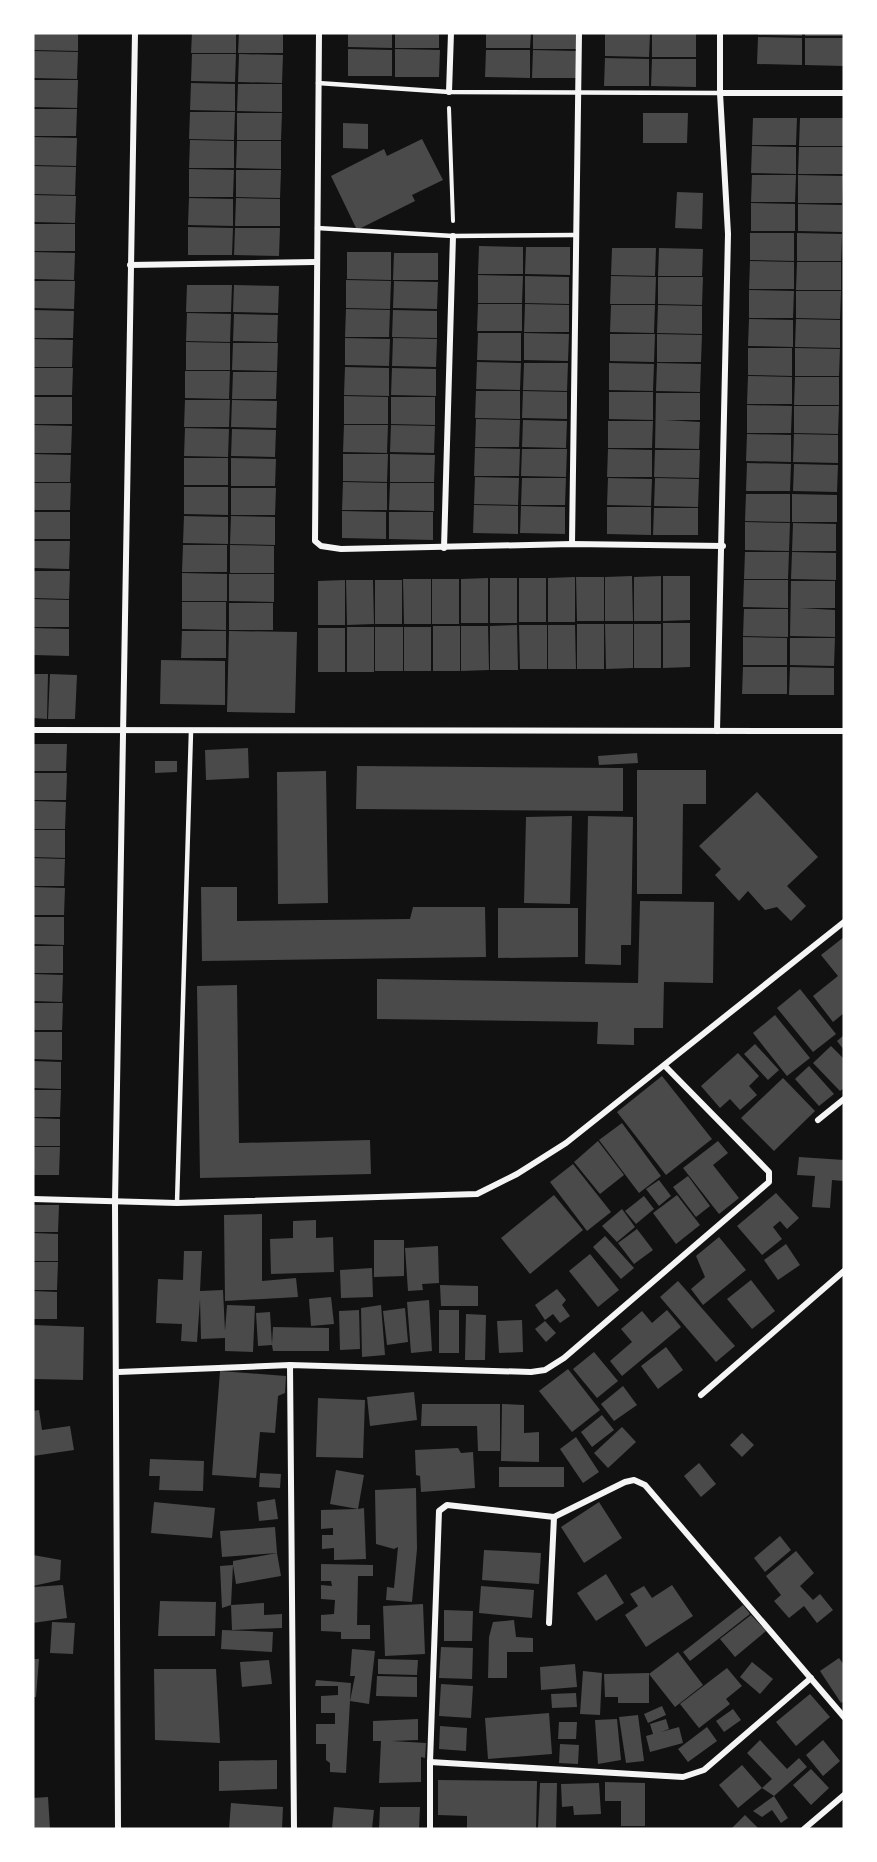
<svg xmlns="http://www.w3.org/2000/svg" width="877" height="1862" font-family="'Alegreya Sans',sans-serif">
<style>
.building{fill:#4a4a4a}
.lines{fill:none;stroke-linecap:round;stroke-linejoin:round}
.path{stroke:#f5f5f5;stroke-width:4}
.service{stroke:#f5f5f5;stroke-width:4.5}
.minor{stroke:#f5f5f5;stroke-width:6}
</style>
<rect width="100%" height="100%" fill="#111"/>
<!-- building -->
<g class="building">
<path d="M34,33h44v18l-44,-1z"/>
<path d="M192,33h44v20h-45z"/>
<path d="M239,33h44v20h-45z"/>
<path d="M348,33h44v15l-44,-1z"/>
<rect x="395" y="33" width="44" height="15"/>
<path d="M486,33h45l-1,15h-44z"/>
<path d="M533,33h45l-1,16h-44z"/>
<path d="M605,33h45l-1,24 -44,-1z"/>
<rect x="652" y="33" width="44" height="24"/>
<path d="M758,33h44v3l-44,-1z"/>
<rect x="805" y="33" width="39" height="3"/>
<path d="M758,37l44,1v27l-45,-1z"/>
<path d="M805,38h39v28l-39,-1z"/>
<path d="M348,49l44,1v26h-44z"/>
<path d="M395,49l45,1 -1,27h-44z"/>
<path d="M486,50h44v28l-45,-1z"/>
<path d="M533,50l44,1v27h-45z"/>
<path d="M34,51l44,1 -1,27 -44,-1z"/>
<path d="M192,54h44l-1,28 -44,-1z"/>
<path d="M239,54l44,1 -1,28 -44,-1z"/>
<path d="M605,58l44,1v27h-45z"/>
<path d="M652,59h44v28l-45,-1z"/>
<path d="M33,80h45l-1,28 -44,-1z"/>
<path d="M191,83l44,1v27l-45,-1z"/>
<path d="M238,84h44v28l-45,-1z"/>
<path d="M33,109h44l-1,27h-43z"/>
<path d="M190,112h45l-1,28 -45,-1z"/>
<path d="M237,113h45l-1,27h-44z"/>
<path d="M643,113h45l-1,30h-44z"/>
<path d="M753,118h44l-1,27h-44z"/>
<path d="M800,118h44l-1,28h-44z"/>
<path d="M343,123l25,1v25l-25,-1z"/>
<path d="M33,137l44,1 -1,28 -43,-1z"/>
<path d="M422,139l21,41 -31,15 3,6 -58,29 -26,-54 53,-27 3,7z"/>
<path d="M190,140l44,1v27h-45z"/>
<path d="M237,141h44v28l-45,-1z"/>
<path d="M752,146l44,1v27l-45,-1z"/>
<path d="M799,147h44v27h-45z"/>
<path d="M33,166l43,1 -1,28 -42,-1z"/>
<path d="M189,169l45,1 -1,27h-44z"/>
<path d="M236,170h45l-1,28 -44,-1z"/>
<path d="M752,175h44l-1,27h-44z"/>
<path d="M798,175l45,1 -1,27h-44z"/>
<path d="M677,192l26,1 -1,36 -27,-1z"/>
<path d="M33,195l43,1 -1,27 -42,-1z"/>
<path d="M189,198l44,1v27l-45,-1z"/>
<path d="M236,198l44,1v27h-45z"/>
<path d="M751,203l44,1v27h-44z"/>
<path d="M798,204l44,1v27l-44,-1z"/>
<rect x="33" y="224" width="42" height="27"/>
<path d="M188,227l45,1 -1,27h-44z"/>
<path d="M235,228h45l-1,28 -45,-1z"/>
<path d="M750,233h44v28l-44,-1z"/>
<path d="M797,233l45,1 -1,27h-44z"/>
<path d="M479,246l44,1v27h-45z"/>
<path d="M526,247h44v28l-45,-1z"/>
<path d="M612,248h44l-1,28 -44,-1z"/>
<path d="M659,248l44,1 -1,27h-44z"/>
<path d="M33,252l42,1 -1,27 -41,-1z"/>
<path d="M347,252h44v28l-44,-1z"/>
<path d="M394,253h44v27h-45z"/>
<path d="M750,261l44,1v27h-45z"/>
<path d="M797,262h44v28h-45z"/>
<path d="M478,275l45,1 -1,27h-44z"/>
<path d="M525,276l44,1v27l-44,-1z"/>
<path d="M611,276l45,1 -1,27h-45z"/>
<path d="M658,277h45l-1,28 -44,-1z"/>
<path d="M346,280l45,1 -1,28 -44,-1z"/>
<path d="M33,281h42l-1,28 -41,-1z"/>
<path d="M394,281l44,1 -1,27 -44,-1z"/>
<path d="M187,285h45l-1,27h-45z"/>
<path d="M234,285l45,1 -1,27 -45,-1z"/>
<path d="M749,290l45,1 -1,27h-44z"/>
<path d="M796,291h45l-1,28 -44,-1z"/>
<path d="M478,304h44v27h-45z"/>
<path d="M525,304l44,1v27h-45z"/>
<path d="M611,305h44l-1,28 -44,-1z"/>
<path d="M658,305l44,1v28l-45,-1z"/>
<path d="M346,309l44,1 -1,27h-44z"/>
<path d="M33,310l41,1 -1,27h-40z"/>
<path d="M393,310l44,1v27l-45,-1z"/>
<path d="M187,313l44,1 -1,28 -44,-1z"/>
<path d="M234,314l44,1 -1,27 -44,-1z"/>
<path d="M749,319l44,1v27l-45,-1z"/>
<path d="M796,319l44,1v28l-45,-1z"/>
<path d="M478,333h43v28l-44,-1z"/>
<path d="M524,333l45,1 -1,27 -44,-1z"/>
<path d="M610,334h45l-1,28 -44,-1z"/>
<path d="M657,334l45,1 -1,27h-44z"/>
<path d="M345,338l45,1 -1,27 -44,-1z"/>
<path d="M393,338l44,1 -1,28 -44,-1z"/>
<path d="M33,339l40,1 -1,27h-39z"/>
<path d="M186,342l44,1v27h-44z"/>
<path d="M233,343h45l-1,28 -45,-1z"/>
<path d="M748,348h44v28l-44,-1z"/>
<path d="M795,348l45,1 -1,27h-44z"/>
<path d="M477,362l44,1 -1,27 -44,-1z"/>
<path d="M524,363h44l-1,28 -44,-1z"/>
<path d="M609,363l45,1 -1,27 -44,-1z"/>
<path d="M657,363l44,1 -1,28 -44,-1z"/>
<path d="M345,367l44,1v28l-45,-1z"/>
<path d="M33,368h40l-1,27h-39z"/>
<path d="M392,368l44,1v27l-45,-1z"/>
<path d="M185,371h45l-1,28 -44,-1z"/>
<path d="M233,372h44l-1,27h-44z"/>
<path d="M748,376l44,1v27h-45z"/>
<path d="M795,377h44v28h-45z"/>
<path d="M476,391h44v28l-45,-1z"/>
<path d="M523,391l44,1v27l-45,-1z"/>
<path d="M609,392h44v28l-44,-1z"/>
<path d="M656,393h44v27h-35l35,2 -1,27 -44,-1z"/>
<path d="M344,396l44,1v27h-44z"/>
<rect x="33" y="397" width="39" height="27"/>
<path d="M391,397h44v28l-44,-1z"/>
<path d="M185,400h45l-1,27h-45z"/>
<path d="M232,400l45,1 -1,27 -45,-1z"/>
<path d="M747,405l45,1 -1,27h-44z"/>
<path d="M794,406h45l-1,28 -44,-1z"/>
<path d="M476,419l44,1 -1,27h-44z"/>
<path d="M523,420l44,1 -1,27 -44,-1z"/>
<path d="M608,421h45l-1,27h-44z"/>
<path d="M33,425l39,1 -1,27h-38z"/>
<path d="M344,425h44l-1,28 -44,-1z"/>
<path d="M391,425l44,1 -1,27 -44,-1z"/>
<path d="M185,428l44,1 -1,28 -44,-1z"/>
<path d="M232,429l44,1 -1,27 -44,-1z"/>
<path d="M747,434l44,1v27l-45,-1z"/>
<path d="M794,434l44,1v28l-45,-1z"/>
<path d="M475,448l45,1 -1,27h-45z"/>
<path d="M522,449h45l-1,28 -45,-1z"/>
<path d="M608,449l44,1v27h-45z"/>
<path d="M655,450h45l-1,28 -45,-1z"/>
<path d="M33,454l38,1 -1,27h-37z"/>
<path d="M343,454h45l-1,28 -44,-1z"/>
<path d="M390,454l45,1 -1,27h-44z"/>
<rect x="184" y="458" width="44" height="27"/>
<path d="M231,458l45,1 -1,27h-44z"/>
<path d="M747,463l44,1 -1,27h-44z"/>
<path d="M794,464l44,1 -1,27 -44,-1z"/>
<path d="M475,477l44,1 -1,27 -44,-1z"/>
<path d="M522,478h44l-1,27h-44z"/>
<path d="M608,478l44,1 -1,27 -44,-1z"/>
<path d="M655,478l44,1 -1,28 -44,-1z"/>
<path d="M343,482l44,1v27h-45z"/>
<path d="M33,483h38l-1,27h-37z"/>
<path d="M390,483h44v28l-45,-1z"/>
<path d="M184,487h44v28l-44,-1z"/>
<path d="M231,488h45l-1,27h-44z"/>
<path d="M746,494h44v28l-45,-1z"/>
<path d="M792,494l45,1v27h-45z"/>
<path d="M474,505l44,1v28l-45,-1z"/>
<path d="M521,506l44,1v27l-45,-1z"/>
<path d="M607,507h44v28l-44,-1z"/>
<path d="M654,508h44v27h-45z"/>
<path d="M342,511l44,1v27l-44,-1z"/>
<rect x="33" y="512" width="37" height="27"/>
<path d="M389,512h44v28l-44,-1z"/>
<path d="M184,516l44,1v27l-45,-1z"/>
<path d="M231,516l44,1v28l-45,-1z"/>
<path d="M745,522l45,1 -1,28 -44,-1z"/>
<path d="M793,523l43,1v27h-44z"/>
<path d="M33,541h37l-1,28 -36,-1z"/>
<path d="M183,545h44v27h-45z"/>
<path d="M230,545l44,1v27h-44z"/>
<path d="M745,552h44l-1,27h-44z"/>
<path d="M792,552l44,1v27l-45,-1z"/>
<path d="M33,571h37l-1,28 -36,-1z"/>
<path d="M182,573l45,1v27h-45z"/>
<path d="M229,574h45v28l-45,-1z"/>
<path d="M632,576l1,45h-28v-44z"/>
<path d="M661,576v45h-27v-44z"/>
<path d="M663,576h27v44l-27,1z"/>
<path d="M575,577v45h-27v-44z"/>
<path d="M576,577h28v44h-27z"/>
<path d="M488,578v45h-27v-44z"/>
<rect x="490" y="578" width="27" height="45"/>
<rect x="519" y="578" width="27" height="44"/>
<path d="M403,579h28v45h-27z"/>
<rect x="432" y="579" width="27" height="45"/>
<path d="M345,580v45h-27v-44z"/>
<path d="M346,580h27l1,44 -27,1z"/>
<rect x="375" y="580" width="27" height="44"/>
<path d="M744,580h44v28l-45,-1z"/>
<path d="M791,581h44v27h-35l35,2v27l-45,-1z"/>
<path d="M33,599l36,1v27h-36z"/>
<path d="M182,602h44v28l-44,-1z"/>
<rect x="229" y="603" width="44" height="27"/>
<path d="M744,609h44v28l-45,-1z"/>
<path d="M663,623h27v44l-27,1z"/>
<rect x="577" y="624" width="27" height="45"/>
<path d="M605,624h28v44l-27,1z"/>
<rect x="634" y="624" width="27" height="44"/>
<path d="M517,625l1,45h-28v-44z"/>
<path d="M519,625h28v44h-27z"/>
<path d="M548,625h27l1,44h-28z"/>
<rect x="433" y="626" width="27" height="45"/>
<path d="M461,626h27l1,44 -28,1z"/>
<rect x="347" y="627" width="27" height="45"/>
<rect x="375" y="627" width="28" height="44"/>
<rect x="404" y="627" width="27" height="44"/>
<path d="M33,628l36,1v27l-36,-1z"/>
<rect x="318" y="628" width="27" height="44"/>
<path d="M182,631h44v27h-45z"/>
<path d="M229,631l68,1 -2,81 -68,-1z"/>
<path d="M743,637l44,1v27h-44z"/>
<path d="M790,638h45l-1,28 -44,-1z"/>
<path d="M161,660l64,1v44l-65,-1z"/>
<path d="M743,667h44v27h-45z"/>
<path d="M790,667l44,1v27h-45z"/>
<path d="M33,674h15l-1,45 -14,-1z"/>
<path d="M50,674l27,1 -2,44h-27z"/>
<path d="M33,744h34l-1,27h-33z"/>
<path d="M248,748l1,30 -43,2 -1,-30z"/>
<path d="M637,753l1,10 -39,2 -1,-9z"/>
<path d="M155,761h22v11l-22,1z"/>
<path d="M357,766l266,2v43l-267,-2z"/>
<path d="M637,770h69v34h-23l-1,90h-45z"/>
<path d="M326,771l2,132 -50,1 -1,-132z"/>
<path d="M33,773h34l-1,27h-33z"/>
<path d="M757,792l61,65 -31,29 19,20 -15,15 -14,-14 -12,3 -17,-19 -9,10 -24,-26 6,-6 -22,-23z"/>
<path d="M33,801l33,1 -1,27h-32z"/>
<path d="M572,816l-2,88 -46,-1 2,-86z"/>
<path d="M588,816l45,1 -2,128h-10v20l-36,-1z"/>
<path d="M33,830h32v28l-32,-1z"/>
<path d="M33,858l32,1 -1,27h-31z"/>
<path d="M33,887l32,1 -1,27h-31z"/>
<path d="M201,887h36v34l173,-2 3,-12h72l1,50 -284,4z"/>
<path d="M640,901l74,1 -1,81 -49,-1 -1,46h-29v17l-37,-1 1,-22 -221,-3v-40l261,4z"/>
<path d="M498,908h80v49l-80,1z"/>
<path d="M33,917h31v28l-31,-1z"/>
<path d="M844,937v76l-11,9 -20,-26 25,-20 -17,-21z"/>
<rect x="33" y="946" width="30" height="27"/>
<path d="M33,974l30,1 -1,27 -29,-1z"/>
<path d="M237,985l2,158 131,-3 1,34 -171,4 -3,-192z"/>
<path d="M800,989l36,45 -23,18 -36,-44z"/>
<path d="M33,1003h30l-1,27h-29z"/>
<path d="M775,1015l35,43 -23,18 -34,-43z"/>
<path d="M33,1032h29v28l-29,-1z"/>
<path d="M844,1035v15l-7,-9z"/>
<path d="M755,1044l24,26 -11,10 -24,-26z"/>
<path d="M831,1046l13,13v29l-4,3 -27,-28z"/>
<path d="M738,1053l21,23 -10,10 8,9 -17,15 -10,-11 -10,9 -19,-22z"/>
<path d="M33,1061l28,1v27l-28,-1z"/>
<path d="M809,1066l25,28 -15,12 -24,-27z"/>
<path d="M662,1076l50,63 -46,36 -49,-63z"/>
<path d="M783,1078l32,33 -41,40 -33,-33z"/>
<path d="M33,1090h28l-1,27h-27z"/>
<path d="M33,1118l27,1v27h-27z"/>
<path d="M622,1123l39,53 -22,17 -40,-53z"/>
<path d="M598,1141l26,34 -24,19 -26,-32z"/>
<path d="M718,1141l10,12 -15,12 26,33 -20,16 -36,-46z"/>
<path d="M33,1147h27l-1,28h-26z"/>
<path d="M799,1157l45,3v21l-12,-1 -2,28 -18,-1 3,-31 -18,-1z"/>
<path d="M573,1164l38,48 -24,19 -37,-49z"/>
<path d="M688,1176l22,30 -14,11 -23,-30z"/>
<path d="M659,1180l12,16 -12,10 -13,-17z"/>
<path d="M776,1193l23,25 -12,11 -7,-8 -7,6 9,12 -20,16 -25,-29z"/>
<path d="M554,1195l29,35 -53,44 -29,-36z"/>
<path d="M677,1195l23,30 -24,19 -23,-31z"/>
<path d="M644,1196l10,13 -18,15 -11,-13z"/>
<path d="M33,1205h26l-1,27h-25z"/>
<path d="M622,1209l13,18 -18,15 -15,-16z"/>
<path d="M262,1214v67l34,-3 2,19 -73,4 -1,-86z"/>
<path d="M316,1220v18l17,-1 1,35 -63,2 -1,-35 23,-1v-17z"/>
<path d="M637,1229l16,21 -19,14 -16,-21z"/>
<path d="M33,1233l25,1v27h-25z"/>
<path d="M605,1236l29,32 -13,11 -28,-32z"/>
<path d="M719,1237l27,33 -43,35 -12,-16 14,-12 -9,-21z"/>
<path d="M374,1240h30v36l-30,1z"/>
<path d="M786,1244l14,21 -22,15 -14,-20z"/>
<path d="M438,1246l1,37 -17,1 1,6 -15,1 -3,-43z"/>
<path d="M184,1251h18l-2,40 23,-1 2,41 2,-26 28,1 -2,46 -28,-1v-13l-24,1 -1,-40 -3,43 -16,-1 1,-17 -26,-1 2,-44 25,1z"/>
<path d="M590,1254l29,36 -21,17 -29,-36z"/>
<path d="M33,1262h25l-1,28h-24z"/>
<path d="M372,1268l1,29 -32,1 -1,-28z"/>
<path d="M751,1280l24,31 -23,18 -25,-30z"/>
<path d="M678,1281l57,65 -19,16 -56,-65z"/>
<path d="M440,1285l38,1v20h-37z"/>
<path d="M557,1289l9,11 -4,5 8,11 -10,7 -7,-9 -8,6 -10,-15z"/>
<path d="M33,1291l24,1v27h-24z"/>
<path d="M331,1297l3,27 -23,2 -2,-27z"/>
<path d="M429,1300l3,51 -21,2 -4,-51z"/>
<path d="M381,1305l4,50 -23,2 -1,-49z"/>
<path d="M405,1308l3,34 -21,3 -4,-34z"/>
<path d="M359,1310l1,39 -20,1 -1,-39z"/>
<rect x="439" y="1310" width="20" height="43"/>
<path d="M667,1310l14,17 -59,49 -12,-15 22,-19 -11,-13 21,-18 10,12z"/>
<path d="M270,1312l2,32 1,-17 56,1v23h-56l-1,-6 -14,1 -2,-33z"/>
<path d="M466,1314l20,1 -1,45h-20z"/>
<path d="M522,1320l1,32 -24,1 -2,-32z"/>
<path d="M545,1321l11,12 -10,9 -11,-13z"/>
<path d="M33,1325l51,2 -1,53 -50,-1z"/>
<path d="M666,1347l17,23 -25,19 -17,-23z"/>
<path d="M594,1352l24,29 -21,17 -24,-29z"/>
<path d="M568,1369l32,41 -28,22 -33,-41z"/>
<path d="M220,1371l66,5 -1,17 -7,3 -3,37 -15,-1 -4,46 -44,-3z"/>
<path d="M623,1386l14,19 -23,16 -13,-17z"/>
<path d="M414,1392l3,28 -47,6 -3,-29z"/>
<path d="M318,1398l47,2 -2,58 -47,-1z"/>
<path d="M422,1404h78v47h-22l-1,-25h-56z"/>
<path d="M502,1404l22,1v28l15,-1v30l-38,-1z"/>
<path d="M39,1410l3,20 28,-4 4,24 -41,6v-45z"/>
<path d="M602,1415l12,15 -22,17 -11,-15z"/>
<path d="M622,1427l14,15 -28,26 -14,-15z"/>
<path d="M742,1433l12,12 -12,12 -12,-12z"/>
<path d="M576,1437l23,35 -16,11 -23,-34z"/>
<path d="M458,1448l3,5 12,-1 2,36 -54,4 -1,-16 -4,-1 -1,-25z"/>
<path d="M150,1459l54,2 -1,30 -44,-1 1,-14h-11z"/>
<path d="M699,1463l17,21 -15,13 -17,-21z"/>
<rect x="499" y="1467" width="65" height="20"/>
<path d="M336,1470l28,5 -6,34 6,-1 2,51 -32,1v-12l-12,1v-14h11v-7l-12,1v-19l37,-1 -28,-5z"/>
<path d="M260,1473l21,1 -1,14 -21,-1z"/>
<path d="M416,1488l1,61 -5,53 -26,-2 1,-13 7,1 4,-41 -4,2 -18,-5 -1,-54z"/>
<path d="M275,1499l3,20 -19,2 -2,-19z"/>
<path d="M154,1502l61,6 -3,30 -61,-5z"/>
<path d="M599,1502l23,36 -38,25 -23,-36z"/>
<path d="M275,1527l2,26 -55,4 -2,-26z"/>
<path d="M780,1536l11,14 -26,22 -11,-14z"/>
<path d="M484,1550l57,3 -2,31 -57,-4z"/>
<path d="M796,1551l18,22 -14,13 13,14 7,-6 13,16 -16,13 -13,-17 -15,12 -15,-17 7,-6 -15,-19z"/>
<path d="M277,1553l4,23 -45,8 -3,-19 -2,40 -9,3 -2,-42 13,-1v-4z"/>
<path d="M33,1555l28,5 -1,20 -27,6z"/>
<path d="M321,1564l52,1v11h-15l-1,49h13v14h-29v-7l-20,-1v-16l13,-1 1,-14 -14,-1v-14l11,1 -1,-5h-10z"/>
<path d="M606,1574l18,29 -28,18 -19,-28z"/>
<path d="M63,1585l4,33 -34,5v-36z"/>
<path d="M672,1585l21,31 -47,31 -21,-32 13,-9 -8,-12 14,-8 8,12z"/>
<path d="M481,1586l53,4 -2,28 -53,-5z"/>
<path d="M160,1601l56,1 -1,34h-57z"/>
<path d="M264,1603v12l18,-1v14l-50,2 -1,-25z"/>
<path d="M423,1604l2,50 -40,2 -2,-50z"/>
<path d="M743,1605l7,9 -60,47 -7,-9z"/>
<path d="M444,1610l29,1 -1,30h-28z"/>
<path d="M751,1615l15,16 -31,26 -15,-18z"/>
<path d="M514,1620l2,17 17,1v14h-26v26h-19l1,-41 4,-15z"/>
<path d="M52,1622l23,1 -2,31 -23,-1z"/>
<path d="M222,1630l51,2 -1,20 -51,-3z"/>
<path d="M441,1647l32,1 -1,31 -33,-1z"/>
<path d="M352,1649l23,2 -6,53 -19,-3 5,-25h-5z"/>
<path d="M678,1652l25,33 -28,22 -26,-33z"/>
<path d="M839,1658l5,7v36l-3,2 -21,-32z"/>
<path d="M33,1659h6l-3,38h-3z"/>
<path d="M378,1659l40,1 -1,15 -39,-1z"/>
<path d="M269,1660l3,24 -30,3 -2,-25z"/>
<path d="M752,1662l21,17 -13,15 -20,-17z"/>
<path d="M575,1664l2,23 -36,3 -1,-23z"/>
<path d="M727,1668l15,18 -16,13 4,5 -31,24 -19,-24z"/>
<path d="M154,1669h62l4,74 -65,-3z"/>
<path d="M583,1671l19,2 -2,42 -20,-1z"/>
<path d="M649,1673v30h-31v-6h-13l-1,-23z"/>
<path d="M377,1676l40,1v20l-41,-1z"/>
<path d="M316,1680l35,3 -5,90 -16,-1v-9l-4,-3v-16h-10v-20h19v-11h-14v-17l17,-1v-9h-23z"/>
<path d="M441,1684l32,2 -2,32 -32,-2z"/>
<path d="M576,1693l1,14 -25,1 -1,-14z"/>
<path d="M810,1694l20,23 -34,29 -20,-24z"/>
<path d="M662,1706l4,9 -18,8 -4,-9z"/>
<path d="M733,1709l8,11 -17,12 -8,-11z"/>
<path d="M549,1713l3,41 -64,5 -3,-41z"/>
<path d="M638,1715l6,46 -18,2 -7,-46z"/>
<path d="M418,1719v21l-26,1 34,2 -1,15 -4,-1v25l-42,1 2,-42h-8v-20z"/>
<path d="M617,1719l4,41 -23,4 -3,-44z"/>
<path d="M666,1719l3,10 -8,3 18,-5 4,16 -33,9 -4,-16 7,-2 -3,-10z"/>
<path d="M559,1722h18l-1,17h-18z"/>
<path d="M440,1726l27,2 -1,23 -27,-2z"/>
<path d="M707,1727l10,14 -29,21 -10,-13z"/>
<path d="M760,1740l27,29 12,-11 8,9 -33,29 -12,-8 10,-9 -25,-26z"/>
<path d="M823,1740l17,21 -17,15 -17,-21z"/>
<path d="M560,1744l19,1 -1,19 -19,-1z"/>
<path d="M277,1760v29l-58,2v-30z"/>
<path d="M742,1765l20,23 -24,20 -19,-23z"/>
<path d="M811,1769l18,19 -18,17 -18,-20z"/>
<path d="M438,1780l99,1 -1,48h-69v-13l-29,-1z"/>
<path d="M605,1782l40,1v43h-24v-25h-16z"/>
<path d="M540,1783h17l-1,46h-18z"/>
<path d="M599,1783l2,31 -27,1 -1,-9 -11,1 -1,-23z"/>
<path d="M774,1796l14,22 -7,5 -9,-13 -10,7 -9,-6z"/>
<path d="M48,1797l2,32h-17v-31z"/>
<path d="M231,1803l52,4 -1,22h-53z"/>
<path d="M334,1807l40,3 -2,19h-40z"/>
<path d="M380,1807h40l-1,22h-40z"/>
<path d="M745,1815l14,14h-28z"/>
</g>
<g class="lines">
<!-- path -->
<path class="path" d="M449,108l4,113"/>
<!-- service -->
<g class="service">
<path d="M318,83l131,9 271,1"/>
<path d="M317,228l136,8 121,-1"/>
<path d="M177,1203l14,-472"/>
</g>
<!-- minor -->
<g class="minor">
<path d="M319,33l-4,508 6,5 20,3 231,-5 151,2"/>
<path d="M449,92l2,-59"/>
<path d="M720,93h124"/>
<path d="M130,265l185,-3"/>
<path d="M572,544l7,-511"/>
<path d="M444,548l9,-312"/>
<path d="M33,730l811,1"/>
<path d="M717,731l11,-497 -8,-141v-60"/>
<path d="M818,1120l26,-21"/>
<path d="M33,1199l144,4 300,-9 40,-20 49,-31 278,-221"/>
<path d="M290,1365l4,464"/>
<path d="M118,1372l172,-7 241,7 14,-2 19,-12 205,-176v-10l-104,-106"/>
<path d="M701,1395l143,-124"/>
<path d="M554,1517l71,-35 9,-2 11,5 199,232"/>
<path d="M549,1623l5,-106"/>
<path d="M430,1762l253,15 21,-7 107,-92"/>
<path d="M118,1829l-3,-626 20,-1170"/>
<path d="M430,1829v-67l9,-251 8,-6 107,12"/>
<path d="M804,1829l40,-34"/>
</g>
</g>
<!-- border -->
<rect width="877" height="1862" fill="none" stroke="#ffffff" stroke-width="69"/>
</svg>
